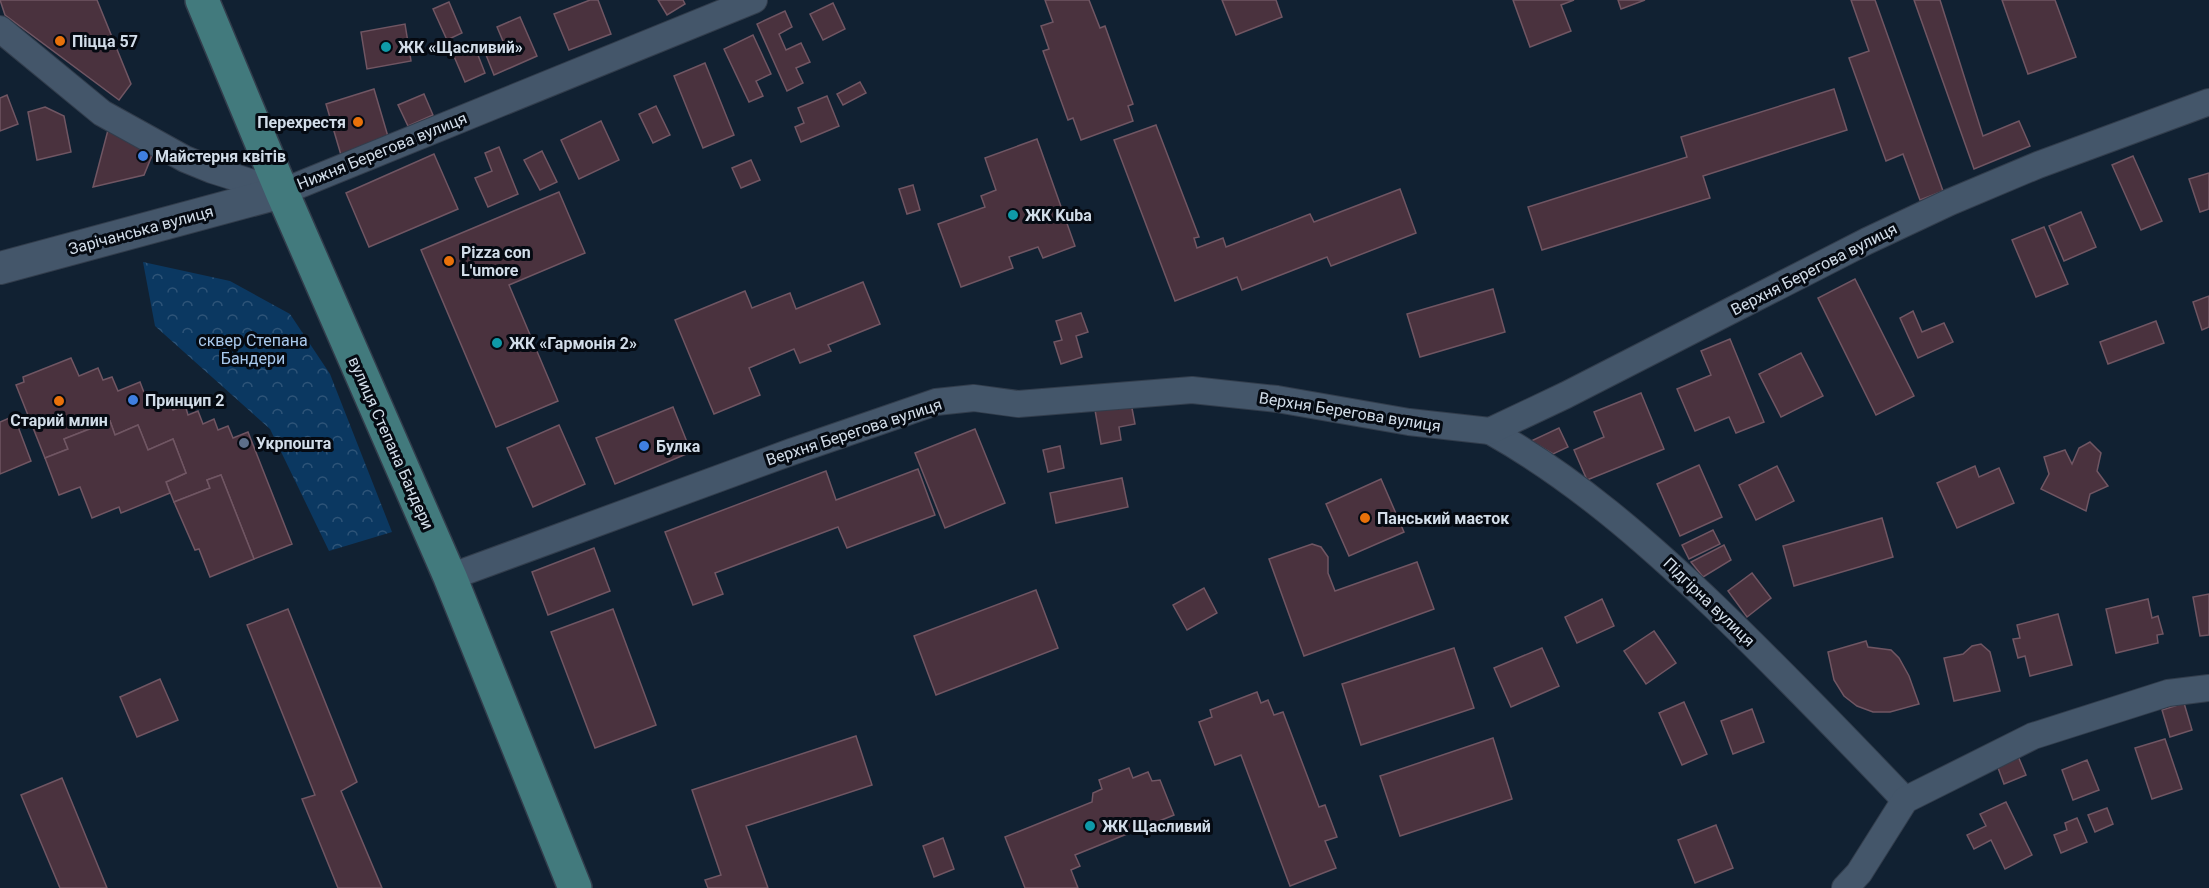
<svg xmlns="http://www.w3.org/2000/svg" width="2209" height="888" font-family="Roboto,sans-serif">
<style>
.forest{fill:url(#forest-crowns)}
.building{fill:#4a323e;stroke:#705663;stroke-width:1.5}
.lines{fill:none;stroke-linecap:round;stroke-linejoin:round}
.minor-casing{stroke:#323d4c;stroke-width:28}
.tertiary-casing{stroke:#323d4c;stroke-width:34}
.primary-casing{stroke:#323d4c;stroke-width:36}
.minor{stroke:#44566a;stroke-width:26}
.tertiary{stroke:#44566a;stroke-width:32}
.primary{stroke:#427a7d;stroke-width:33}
.food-dot{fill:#e8710a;stroke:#050a12;stroke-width:2}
.culture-dot{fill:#0f9aa8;stroke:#050a12;stroke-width:2}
.shop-dot{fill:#3f7fe0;stroke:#050a12;stroke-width:2}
.service-dot{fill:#5c6f8a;stroke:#050a12;stroke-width:2}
.labels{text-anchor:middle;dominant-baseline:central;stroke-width:6;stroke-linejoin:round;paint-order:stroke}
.poi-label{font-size:16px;font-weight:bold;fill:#d2dde9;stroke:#050a12;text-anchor:start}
.street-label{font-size:16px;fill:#d2dde9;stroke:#050a12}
.park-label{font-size:16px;fill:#a9c9ed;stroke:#050a12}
</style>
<defs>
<pattern id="forest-crowns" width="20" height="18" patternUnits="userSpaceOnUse" patternTransform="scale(1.5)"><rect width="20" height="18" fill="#0b3861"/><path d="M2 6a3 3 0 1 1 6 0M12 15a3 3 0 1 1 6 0" fill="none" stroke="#2e5478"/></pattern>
</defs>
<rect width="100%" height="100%" fill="#112132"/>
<!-- forest -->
<path class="forest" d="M143,262l87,19 60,33 40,60 62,158 -63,19 -59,-122 -115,-103z"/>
<!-- building -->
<g class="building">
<path d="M0,0h97l34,84 -12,16 -114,-85z"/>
<path d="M590,0h8l13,34 -42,16 -15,-36z"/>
<path d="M658,0h25l2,4 -18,11z"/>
<path d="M1045,0h44l11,28 5,-2 28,78 -5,2 5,15 -52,19 -8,-22 -5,2 -25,-69 6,-2 -8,-23 12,-4z"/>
<path d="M1222,0h54l6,17 -46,18z"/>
<path d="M1513,0h61l-13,5 10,26 -41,16z"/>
<path d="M1618,0h27l-24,9z"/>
<path d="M1851,0h24l68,191 -23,9 -17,-46 -17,7 -37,-103 20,-7z"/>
<path d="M1914,0h26l43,136 36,-15 11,25 -56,23z"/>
<path d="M2002,0h53l21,57 -48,17z"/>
<path d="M449,2l13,31 -15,7 -14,-31z"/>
<path d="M833,3l12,26 -22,11 -13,-26z"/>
<path d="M785,11l7,16 -13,7 7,16 15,-7 9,19 -14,6 7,15 -16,8 -30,-67z"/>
<path d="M520,17l17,39 -43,19 -8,-20 19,-9 -8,-19z"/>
<path d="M405,24l6,37 -44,8 -6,-37z"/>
<path d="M753,35l18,39 -15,7 7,15 -14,6 -25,-53z"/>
<path d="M474,45l11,28 -20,9 -12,-28z"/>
<path d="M705,63l29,72 -31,13 -29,-72z"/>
<path d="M860,82l6,11 -23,12 -6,-11z"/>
<path d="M374,89l15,51 -48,15 -15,-51z"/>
<path d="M1834,89l13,41 -144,46 7,22 -168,52 -14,-43 159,-50 -6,-20z"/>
<path d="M424,94l9,21 -25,11 -10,-21z"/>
<path d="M7,95l11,29 -18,7v-33z"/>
<path d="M827,96l12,30 -38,16 -6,-15 9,-4 -6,-15z"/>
<path d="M656,106l14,29 -17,8 -14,-29z"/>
<path d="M45,107l19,9 7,36 -34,8 -9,-48z"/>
<path d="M601,121l18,39 -40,19 -18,-39z"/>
<path d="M1156,125l43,112 -5,1 3,10 26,-10 3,9 84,-33 4,8 86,-33 16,44 -85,33 -4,-9 -85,33 -5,-13 -62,24 -61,-161z"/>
<path d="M108,130l45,23 -9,22 -51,12z"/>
<path d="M1037,139l38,107 -32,12 -5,-11 -29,10 4,11 -52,19 -23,-63 47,-17 -4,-11 15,-6 -11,-32z"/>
<path d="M499,147l19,47 -30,13 -13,-29 17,-7 -7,-18z"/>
<path d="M542,151l15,31 -17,8 -16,-30z"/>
<path d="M434,154l24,55 -89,38 -23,-54z"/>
<path d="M2133,156l29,65 -21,9 -29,-65z"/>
<path d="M751,160l9,20 -19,8 -9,-20z"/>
<path d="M2209,173v36l-9,3 -11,-33z"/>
<path d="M913,185l7,25 -13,4 -8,-25z"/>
<path d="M559,192l26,61 -76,32 49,116 -62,26 -75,-177z"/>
<path d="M2081,212l15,35 -32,14 -15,-35z"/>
<path d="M2044,227l24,57 -32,13 -24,-57z"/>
<path d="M1855,279l59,117 -38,19 -58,-117z"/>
<path d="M863,282l17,42 -52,21 3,6 -31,12 -6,-14 -45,19 11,27 -46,19 -39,-94 70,-29 7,17 38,-15 6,16z"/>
<path d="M1493,289l12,43 -85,25 -13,-43z"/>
<path d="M2209,296v31l-7,3 -9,-28z"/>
<path d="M1913,311l9,21 22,-9 9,19 -35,16 -18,-40z"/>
<path d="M1081,313l7,19 -12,4 6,21 -21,7 -7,-22 8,-2 -6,-19z"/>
<path d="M2156,321l8,22 -56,21 -8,-22z"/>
<path d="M1730,339l34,83 -28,11 -7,-16 -34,14 -18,-42 34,-14 -10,-24z"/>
<path d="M1801,353l22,43 -42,21 -22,-43z"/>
<path d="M71,358l8,18 19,-8 5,12 9,-3 6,14 22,-9 8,21 19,-7 6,14 12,-5 3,10 10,-4 5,13 11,-5 4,11 10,-4 5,12 15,-6 44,112 -38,15 -33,-84 -14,5 3,8 -36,14 -8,-20 20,-9 -13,-34 -25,11 -10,-25 -23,10 -5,-14 -46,18 4,10 -23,9 -29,-73 8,-3 -1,-5z"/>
<path d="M1641,393l23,56 -77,31 -13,-30 30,-13 -10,-25z"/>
<path d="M1131,403l4,21 -16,3 2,13 -20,4 -6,-34z"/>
<path d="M673,407l18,45 -76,32 -19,-46z"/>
<path d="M14,416l17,45 -31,13v-52z"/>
<path d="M110,421l5,14 23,-10 10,25 25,-11 13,34 -20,9 4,11 -49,20 -2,-6 -27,11 -12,-31 -21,8 -14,-37 23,-9 -4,-10z"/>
<path d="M559,425l26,59 -52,23 -26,-59z"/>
<path d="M1559,428l9,19 -15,7 -22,-13z"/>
<path d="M975,429l30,74 -60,25 -30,-75z"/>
<path d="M2090,442l11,11 -4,18 11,15 -18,8 -4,17 -45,-22 8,-15 -5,-17 21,-7 7,14 7,-16z"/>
<path d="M1060,446l4,22 -16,4 -5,-22z"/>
<path d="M1699,465l23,52 -42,19 -23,-52z"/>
<path d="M1777,466l17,35 -38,19 -17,-35z"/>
<path d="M1975,466l4,11 20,-9 15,35 -57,25 -20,-45z"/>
<path d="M918,469l17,46 -88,33 -9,-21 -123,46 8,21 -30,11 -28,-73 161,-61 10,29z"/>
<path d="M221,475l33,84 -44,18 -11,-28 -4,1 -21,-48 36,-14 -3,-8z"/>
<path d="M1122,478l6,29 -72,16 -6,-30z"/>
<path d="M1381,479l23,53 -55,24 -23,-52z"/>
<path d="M1882,518l11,39 -99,29 -11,-40z"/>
<path d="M1713,530l7,14 -31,15 -7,-14z"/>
<path d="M1312,544l9,3 7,10v16l7,18 82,-29 17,47 -130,47 -35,-97z"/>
<path d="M1724,545l7,15 -28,17 -12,-15z"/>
<path d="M594,548l16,43 -62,24 -16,-43z"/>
<path d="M1752,573l19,25 -24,19 -19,-26z"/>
<path d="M1204,588l13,25 -30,17 -14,-25z"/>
<path d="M1036,590l22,58 -122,47 -22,-59z"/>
<path d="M2209,594v41l-9,1 -7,-39z"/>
<path d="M1602,599l12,27 -37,17 -12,-26z"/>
<path d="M2148,599l4,19 6,-2 5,18 -6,1 1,8 -42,10 -10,-44z"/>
<path d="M288,609l69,173 -16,9 41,97h-44l-36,-89 13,-4 -68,-170z"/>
<path d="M613,609l43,116 -61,23 -44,-116z"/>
<path d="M2058,614l14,51 -42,11 -5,-20 -7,2 -5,-19 7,-1 -3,-13z"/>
<path d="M1654,631l22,32 -30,21 -22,-33z"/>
<path d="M1866,641l2,6 23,3 8,8 10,18 10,28 -29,8h-17l-16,-6 -13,-10 -10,-16 -6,-28z"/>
<path d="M1981,644l9,8 10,39 -46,10 -10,-43 19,-4 9,-8z"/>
<path d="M1454,648l20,60 -113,37 -19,-61z"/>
<path d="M1542,648l17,38 -48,21 -17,-39z"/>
<path d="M160,679l18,41 -41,17 -17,-40z"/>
<path d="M1257,692l4,11 7,-3 6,15 9,-3 36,95 6,-2 12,32 -12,4 11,27 -46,18 -49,-131 -26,10 -16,-43 13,-5 -2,-7z"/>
<path d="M1684,702l23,52 -25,11 -23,-52z"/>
<path d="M2184,703l8,27 -22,7 -8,-27z"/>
<path d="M1752,709l12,33 -31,12 -12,-33z"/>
<path d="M856,736l16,49 -126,41 22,62h-60l-3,-8 16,-5 -29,-85z"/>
<path d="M1493,738l19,61 -112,37 -20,-60z"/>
<path d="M2165,739l17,50 -30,10 -17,-51z"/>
<path d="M2018,756l8,19 -22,9 -7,-19z"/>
<path d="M2087,760l12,30 -26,10 -11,-30z"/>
<path d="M1129,768l4,10 15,-6 4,9 8,-1 14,35 -99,40 5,11 -9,4 7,18h-53l-20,-51 87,-35 1,-9 9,-4 -3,-9z"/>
<path d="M62,778l45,110h-47l-39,-93z"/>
<path d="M2006,802l26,53 -27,14 -14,-29 -17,9 -7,-14 19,-9 -6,-12z"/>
<path d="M2107,808l6,16 -18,8 -7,-17z"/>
<path d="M2077,818l10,24 -26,11 -7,-18 13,-5 -2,-7z"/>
<path d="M1716,825l17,43 -38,15 -17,-43z"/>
<path d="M943,838l11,31 -20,8 -11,-31z"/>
</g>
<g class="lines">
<defs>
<g id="minor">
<path d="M0,29l102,84 83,46 27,11 70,22 472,-192"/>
<path d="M1490,431c84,47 157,111 226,177 64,62 127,127 189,192"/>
<path d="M450,577l341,-125 145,-50 38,-4 44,6 174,-14 85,9 132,23 81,9 76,-36 301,-154 83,-39 88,-37 171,-63"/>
<path d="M1845,888l14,-15 46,-73 128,-64 135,-43 41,-5"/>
</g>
<path id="tertiary" d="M0,268l282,-76"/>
<path id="primary" d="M202,0l80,192 168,385 125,311"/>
</defs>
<!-- minor casing -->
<use href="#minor" class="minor-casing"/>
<!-- tertiary casing -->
<use href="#tertiary" class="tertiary-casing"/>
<!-- primary casing -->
<use href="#primary" class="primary-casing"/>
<!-- minor -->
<use href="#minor" class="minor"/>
<!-- tertiary -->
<use href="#tertiary" class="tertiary"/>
<!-- primary -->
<use href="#primary" class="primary"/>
</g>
<!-- markers -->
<g class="food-dot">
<circle cx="60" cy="41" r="6"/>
<circle cx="358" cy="122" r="6"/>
<circle cx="449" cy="261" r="6"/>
<circle cx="59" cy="401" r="6"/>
<circle cx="1365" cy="518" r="6"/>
</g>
<g class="culture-dot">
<circle cx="386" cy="47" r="6"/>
<circle cx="1013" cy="215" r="6"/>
<circle cx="497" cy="343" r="6"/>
<circle cx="1090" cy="826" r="6"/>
</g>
<g class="shop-dot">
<circle cx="143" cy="156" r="6"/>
<circle cx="133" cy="400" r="6"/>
<circle cx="644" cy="446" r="6"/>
</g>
<circle class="service-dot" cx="244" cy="443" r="6"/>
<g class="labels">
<!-- poi labels -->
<g class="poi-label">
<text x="72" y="41">Піцца 57</text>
<text x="398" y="47">ЖК «Щасливий»</text>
<text x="346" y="122" text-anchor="end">Перехрестя</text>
<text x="155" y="156">Майстерня квітів</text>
<text x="1025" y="215">ЖК Kuba</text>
<text x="461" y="252">Pizza con<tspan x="461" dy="18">L'umore</tspan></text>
<text x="509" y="343">ЖК «Гармонія 2»</text>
<text x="145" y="400">Принцип 2</text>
<text x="59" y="420" text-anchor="middle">Старий млин</text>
<text x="256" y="443">Укрпошта</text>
<text x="656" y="446">Булка</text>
<text x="1377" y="518">Панський маєток</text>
<text x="1102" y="826">ЖК Щасливий</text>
</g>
<!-- street labels -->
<g class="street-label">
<text transform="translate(382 151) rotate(-22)">Нижня Берегова вулиця</text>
<text transform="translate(141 230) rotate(-15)">Зарічанська вулиця</text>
<text transform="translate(1814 269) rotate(-27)">Верхня Берегова вулиця</text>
<text transform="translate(1350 412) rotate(9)">Верхня Берегова вулиця</text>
<text transform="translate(854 432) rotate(-18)">Верхня Берегова вулиця</text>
<text transform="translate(391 443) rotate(66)">вулиця Степана Бандери</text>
<text transform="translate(1709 602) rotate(44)">Підгірна вулиця</text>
</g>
<!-- park labels -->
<g class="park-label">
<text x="253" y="340">сквер Степана<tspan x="253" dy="18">Бандери</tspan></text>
</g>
</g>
</svg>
